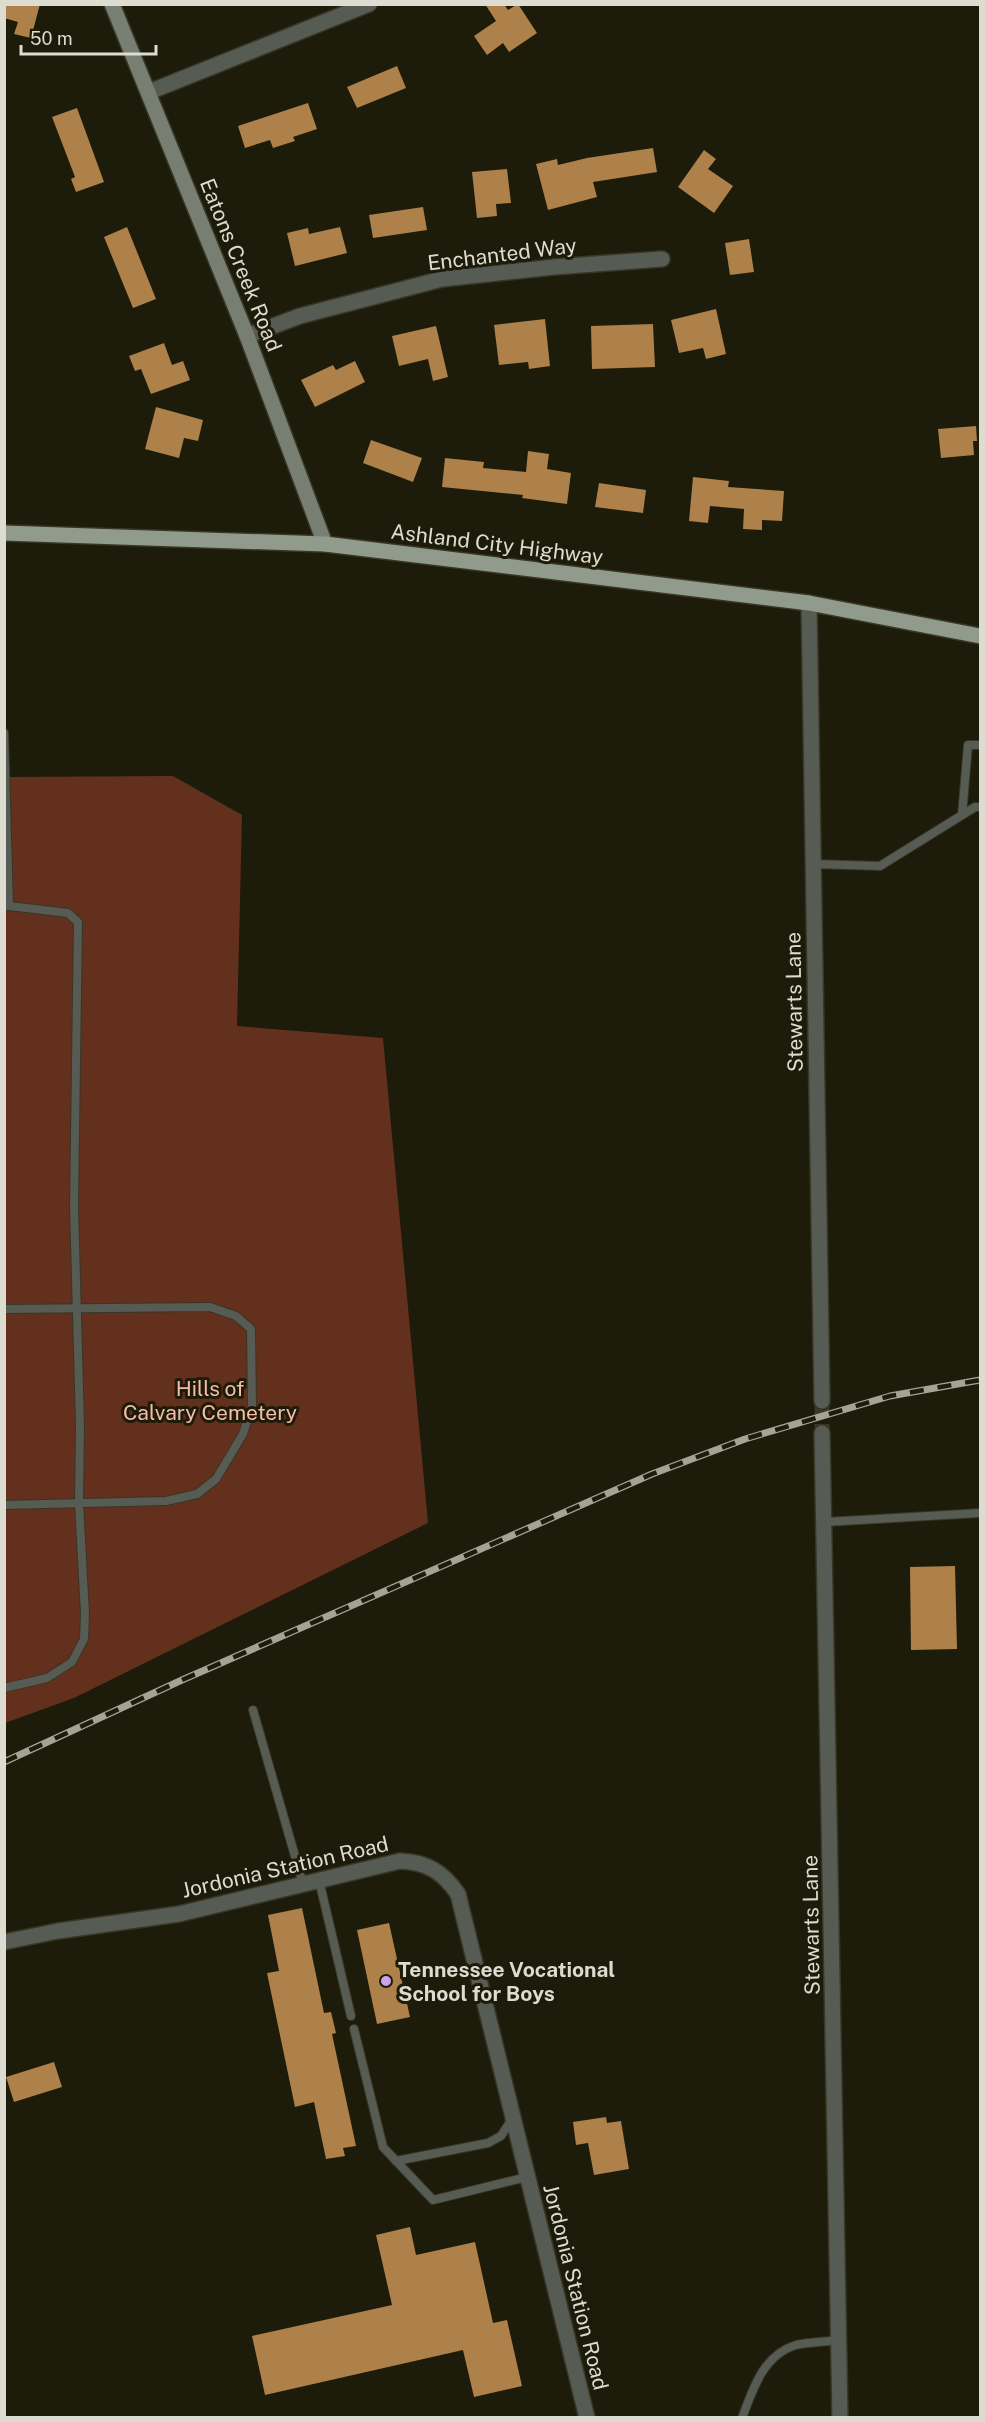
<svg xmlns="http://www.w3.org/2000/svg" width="985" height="2422" font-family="'Public Sans',sans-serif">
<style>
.green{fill:#63301e}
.building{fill:#ad8149}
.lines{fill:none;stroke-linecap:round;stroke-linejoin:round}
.street-tunnel{stroke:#3a3827;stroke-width:15;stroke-dasharray:15 8;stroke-linecap:butt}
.lane-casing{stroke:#383625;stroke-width:10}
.street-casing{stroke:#383625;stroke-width:18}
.secondary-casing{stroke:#383625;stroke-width:18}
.primary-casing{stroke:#383625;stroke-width:18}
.lane{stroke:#565b53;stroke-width:8}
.street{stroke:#565b53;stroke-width:15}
.secondary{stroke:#777f73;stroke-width:15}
.primary{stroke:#919b8b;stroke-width:15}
.rail-casing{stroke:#a4a396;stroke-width:7}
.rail{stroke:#1d1b09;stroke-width:4.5;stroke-dasharray:14;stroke-linecap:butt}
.poi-dot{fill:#c8a5ee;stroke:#1d1b09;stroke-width:2}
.labels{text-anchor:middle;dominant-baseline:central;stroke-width:6;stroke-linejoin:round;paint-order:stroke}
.street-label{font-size:21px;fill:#dddcd1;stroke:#1d1b09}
.park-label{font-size:21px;fill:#f6bca8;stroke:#1d1b09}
.poi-label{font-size:21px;font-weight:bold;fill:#dddcd1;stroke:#1d1b09;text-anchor:start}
</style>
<rect width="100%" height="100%" fill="#1d1b09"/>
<!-- green -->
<path class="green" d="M173,776l69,39 -5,211 146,12 45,485 -354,175 -69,25v-946z"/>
<!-- building -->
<g class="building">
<path d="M4,4h36l-9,34 -17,-4 4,-12 -14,-4z"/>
<path d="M485,4h19l4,6 10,-6 19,29 -28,19 -6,-9 -16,12 -13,-19 22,-15z"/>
<path d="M397,66l9,22 -49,20 -10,-21z"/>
<path d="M308,103l9,26 -24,8 2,4 -22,7 -3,-8 -25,8 -7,-22z"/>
<path d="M77,108l27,74 -28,10 -5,-13 4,-2 -23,-60z"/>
<path d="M653,148l4,24 -64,10 4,15 -49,13 -12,-46 21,-5 1,6 29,-7z"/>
<path d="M704,150l12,9 -8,10 25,17 -19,27 -36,-26z"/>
<path d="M507,169l4,34 -15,1 1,12 -20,2 -5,-46z"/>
<path d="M423,207l4,23 -54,8 -4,-23z"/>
<path d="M127,227l29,72 -23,9 -29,-71z"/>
<path d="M340,227l7,26 -52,13 -8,-33 21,-5 1,6z"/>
<path d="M749,239l5,33 -24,3 -5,-32z"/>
<path d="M716,309l10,45 -20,5 -3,-11 -24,5 -8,-33z"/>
<path d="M545,319l5,47 -21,3 -1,-7 -29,3 -5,-40z"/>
<path d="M653,324l2,43 -63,2 -1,-43z"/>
<path d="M436,326l12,51 -15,4 -5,-22 -29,7 -7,-30z"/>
<path d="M164,343l8,22 11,-4 7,19 -39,14 -10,-25 -6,2 -6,-15z"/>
<path d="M355,361l10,21 -50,25 -14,-27 32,-15 3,5z"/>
<path d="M156,407l47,13 -5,21 -14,-3 -5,20 -34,-9z"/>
<path d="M976,426l1,15h-4l1,14 -33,3 -3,-29z"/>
<path d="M371,440l51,18 -9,24 -50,-19z"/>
<path d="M528,451l21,3 -2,15 24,4 -4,31 -45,-6 1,-3 -81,-8 3,-29 39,4 -1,6 43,4z"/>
<path d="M693,477l36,4 -1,6 56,4 -2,30 -20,-1v10l-19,-1 1,-20 -34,-3 -2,17 -19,-2z"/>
<path d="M599,483l47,7 -3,23 -48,-6z"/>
<path d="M955,1566l2,83 -46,1 -1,-83z"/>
<path d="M302,1908l22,105 7,-1 5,21 -4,1 24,112 -13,2 2,8 -19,3 -12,-57 -19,5 -28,-134 12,-2 -11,-56z"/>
<path d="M389,1923l21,94 -33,7 -20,-94z"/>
<path d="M54,2062l8,25 -48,15 -8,-25z"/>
<path d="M606,2117l1,6 14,-2 8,48 -35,6 -6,-32 -12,2 -3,-23z"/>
<path d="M410,2227l6,28 59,-13 18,81 14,-3 15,66 -48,11 -11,-47 -198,45 -13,-59 140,-31 -16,-70z"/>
</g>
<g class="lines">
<!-- street-tunnel -->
<path class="street-tunnel" d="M822,1401v32"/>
<defs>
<g id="lane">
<path d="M4,733l5,173h-2"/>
<path d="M962,815l6,-70h12"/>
<path d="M813,864l67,2 95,-59h5"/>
<path d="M4,1309l206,-2 26,9 15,13 1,77 -9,28 -27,45 -19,15 -31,7 -162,4"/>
<path d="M825,1522l155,-9"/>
<path d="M4,1688l43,-10 25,-16 12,-23 1,-25 -6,-111 1,-78 -6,-219 4,-284 -10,-9 -59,-7"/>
<path d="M253,1710l50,174"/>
<path d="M319,1880l32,136"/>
<path d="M354,2029l29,118 50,53 94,-23"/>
<path d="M396,2161l92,-18 13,-7 11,-17"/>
<path d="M742,2418c11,-29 21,-63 54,-73 13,-3 29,-3 43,-5"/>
</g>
<g id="street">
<path d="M149,92l220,-88"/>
<path d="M247,336l53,-20 142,-37 112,-12 108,-8"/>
<path d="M809,603l13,798"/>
<path d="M822,1433l18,985"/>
<path d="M4,1942l54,-11 121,-17 221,-53c27,1 43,11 58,33l129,524"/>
</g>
<path id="secondary" d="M112,4l135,332 78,208"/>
<path id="primary" d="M4,533l321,11 484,59 171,33"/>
</defs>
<!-- lane casing -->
<use href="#lane" class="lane-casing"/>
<!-- street casing -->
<use href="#street" class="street-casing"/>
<!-- secondary casing -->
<use href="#secondary" class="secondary-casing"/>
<!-- primary casing -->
<use href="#primary" class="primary-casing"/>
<!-- lane -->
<use href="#lane" class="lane"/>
<!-- street -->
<use href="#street" class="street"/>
<!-- secondary -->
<use href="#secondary" class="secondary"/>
<!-- primary -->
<use href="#primary" class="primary"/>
<defs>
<path id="rail" d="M4,1762l178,-82 470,-206 93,-35 145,-43 90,-16"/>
</defs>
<!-- rail casing -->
<use href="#rail" class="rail-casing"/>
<!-- rail -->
<use href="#rail" class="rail"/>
</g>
<!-- markers -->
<circle class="poi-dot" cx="386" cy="1981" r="6"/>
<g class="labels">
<!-- street labels -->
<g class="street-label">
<text transform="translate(502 254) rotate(-7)">Enchanted Way</text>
<text transform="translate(241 265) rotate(68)">Eatons Creek Road</text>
<text transform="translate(497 544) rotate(7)">Ashland City Highway</text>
<text transform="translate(794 1002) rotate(-91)">Stewarts Lane</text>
<text transform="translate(285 1867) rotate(-13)">Jordonia Station Road</text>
<text transform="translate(811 1925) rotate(-91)">Stewarts Lane</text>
<text transform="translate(576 2287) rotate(76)">Jordonia Station Road</text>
</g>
<!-- park labels -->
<g class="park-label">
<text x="210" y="1388">Hills of<tspan x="210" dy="24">Calvary Cemetery</tspan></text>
</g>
<!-- poi labels -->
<g class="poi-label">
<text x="398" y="1969">Tennessee Vocational<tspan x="398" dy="24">School for Boys</tspan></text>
</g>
</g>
<!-- border -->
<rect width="985" height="2422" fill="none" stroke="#dddcd1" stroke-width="12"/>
<!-- scale -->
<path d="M21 45v9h135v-9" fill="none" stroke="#dddcd1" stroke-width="3"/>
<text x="30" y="45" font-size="18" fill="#dddcd1" stroke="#1d1b09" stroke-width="4.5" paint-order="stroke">50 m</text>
</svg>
